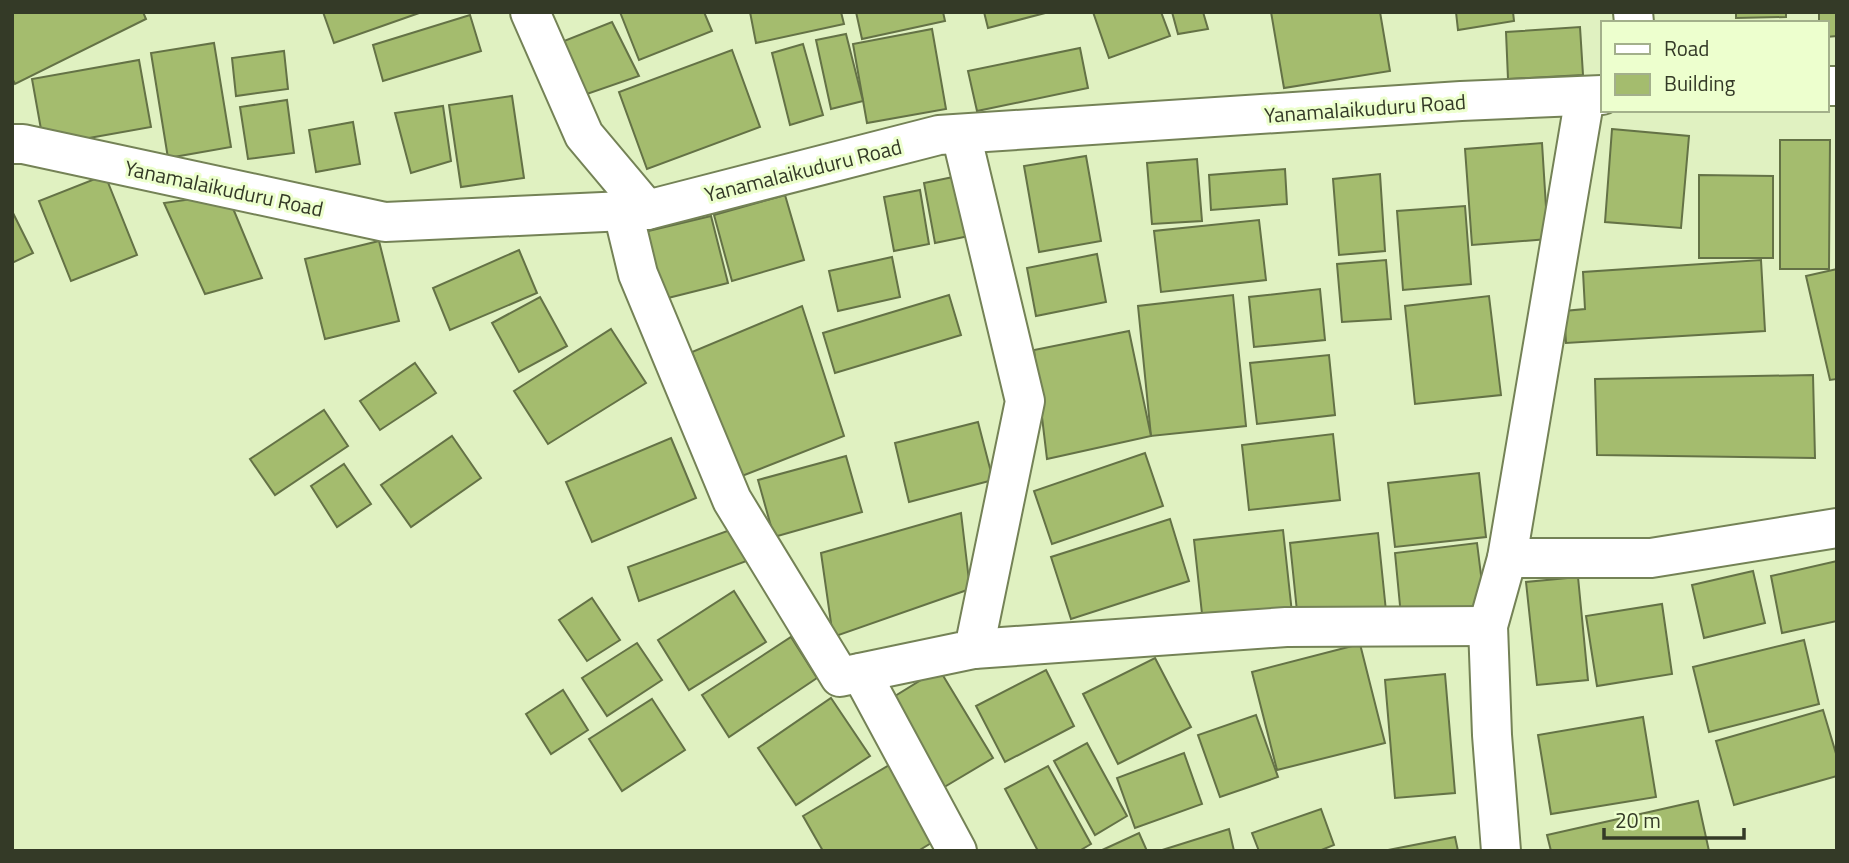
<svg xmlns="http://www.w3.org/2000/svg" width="1849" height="863" font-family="'Titillium Web',sans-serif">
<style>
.building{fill:#a4bc6e;stroke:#647246;stroke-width:2}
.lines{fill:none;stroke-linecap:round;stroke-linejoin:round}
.minor-casing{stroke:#748256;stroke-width:42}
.minor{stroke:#fff;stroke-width:38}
.labels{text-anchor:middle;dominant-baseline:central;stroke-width:6;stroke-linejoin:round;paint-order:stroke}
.street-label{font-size:21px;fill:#343a27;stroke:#edffce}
</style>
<rect width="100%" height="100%" fill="#e0f1c1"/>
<!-- building -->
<g class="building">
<path d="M12,12h131l3,7 -131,65 -3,-6z"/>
<path d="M323,12h99l-88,31z"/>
<path d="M620,12h84l8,19 -73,29z"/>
<path d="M750,12h91l3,12 -88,19z"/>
<path d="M856,12h87l2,9 -83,18z"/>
<path d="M984,12h65l-61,16z"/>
<path d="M1093,12h68l9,24 -61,22z"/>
<path d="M1172,12h31l5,17 -30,5z"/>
<path d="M1271,12h109l10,59 -106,17z"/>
<path d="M1456,12h57l1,9 -56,9z"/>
<path d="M1736,12h50v5l-50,1z"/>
<path d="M1819,12h18v24l-11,1v-14h-7z"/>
<path d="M470,15l11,36 -98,30 -10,-36z"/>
<path d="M612,22l27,54 -55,19 -20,-54z"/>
<path d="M1580,27l3,48 -75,4 -2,-47z"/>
<path d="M932,29l14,80 -79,14 -14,-79z"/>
<path d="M846,34l17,67 -32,8 -15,-69z"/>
<path d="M214,43l17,104 -63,11 -17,-105z"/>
<path d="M803,44l20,71 -33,10 -18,-72z"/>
<path d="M1080,48l8,40 -111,23 -9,-40z"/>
<path d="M732,50l28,77 -113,42 -28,-77z"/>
<path d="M284,51l4,38 -52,7 -4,-38z"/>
<path d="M139,60l12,67 -107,19 -12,-67z"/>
<path d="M512,96l12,82 -63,9 -12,-82z"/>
<path d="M287,100l7,53 -46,6 -8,-52z"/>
<path d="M443,106l8,55 -40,12 -16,-60z"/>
<path d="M353,122l7,42 -44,8 -7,-42z"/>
<path d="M1612,129l77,7 -8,92 -76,-6z"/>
<path d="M1780,140h50l-1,129h-49z"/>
<path d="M1542,143l6,96 -76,6 -7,-96z"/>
<path d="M1086,156l15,85 -62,11 -15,-86z"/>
<path d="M1197,159l5,62 -50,3 -5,-61z"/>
<path d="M1285,169l2,35 -76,6 -2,-35z"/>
<path d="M1380,174l5,77 -46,4 -6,-76z"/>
<path d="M105,175l32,80 -66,26 -32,-80z"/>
<path d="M1699,175l74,1v82h-74z"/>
<path d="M958,176l11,60 -34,7 -11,-60z"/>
<path d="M920,190l9,54 -35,7 -10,-54z"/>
<path d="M227,194l35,84 -57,16 -41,-91z"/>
<path d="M785,195l19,65 -72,21 -18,-66z"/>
<path d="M1465,206l6,78 -68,6 -6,-79z"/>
<path d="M12,211l21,42 -21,10z"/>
<path d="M711,216l17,67 -72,18 -16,-68z"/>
<path d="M1259,220l7,60 -105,12 -7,-61z"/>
<path d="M379,241l20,80 -74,18 -20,-80z"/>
<path d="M519,250l18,43 -87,37 -17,-42z"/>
<path d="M1097,254l9,48 -70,14 -9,-48z"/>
<path d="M892,257l8,40 -62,14 -9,-40z"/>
<path d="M1386,260l5,59 -49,3 -5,-58z"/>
<path d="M1761,260l4,71 -199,12 -2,-32 21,-2 -2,-37z"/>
<path d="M1837,269v110l-7,1 -24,-104z"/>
<path d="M1320,289l5,51 -71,7 -5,-50z"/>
<path d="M949,295l12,40 -126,38 -12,-40z"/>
<path d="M1233,295l13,131 -95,10 -13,-130z"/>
<path d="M1489,296l12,99 -86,9 -10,-98z"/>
<path d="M540,297l27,49 -48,26 -27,-49z"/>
<path d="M802,306l42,130 -102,40 -50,-124z"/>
<path d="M611,329l35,54 -98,61 -34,-53z"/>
<path d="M1129,331l22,105 -104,23 -13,-109z"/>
<path d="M1329,355l6,60 -78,9 -7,-61z"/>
<path d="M415,363l21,30 -56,37 -20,-29z"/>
<path d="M1813,375l2,83 -218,-3 -2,-76z"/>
<path d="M324,410l24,36 -73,49 -25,-36z"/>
<path d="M978,422l15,58 -84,22 -14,-59z"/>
<path d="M1333,434l7,66 -91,10 -7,-65z"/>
<path d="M452,436l29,42 -70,49 -30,-42z"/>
<path d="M671,438l25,60 -104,44 -26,-60z"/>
<path d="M1145,453l18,53 -111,38 -18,-53z"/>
<path d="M846,456l16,56 -88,25 -16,-57z"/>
<path d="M344,464l27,40 -34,23 -26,-41z"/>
<path d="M1479,473l7,64 -91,10 -7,-64z"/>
<path d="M961,513l9,76 -137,48 -12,-84z"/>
<path d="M1170,519l19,62 -118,38 -20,-62z"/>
<path d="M741,526l11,33 -113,42 -11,-34z"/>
<path d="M1283,530l9,83 -89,10 -9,-83z"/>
<path d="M1378,533l8,78 -88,10 -8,-78z"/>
<path d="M1477,543l8,64 -84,9 -6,-63z"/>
<path d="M1837,561v60l-55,12 -11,-57z"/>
<path d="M1753,571l12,52 -61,15 -12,-53z"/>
<path d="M1578,577l10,103 -51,5 -11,-103z"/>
<path d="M734,591l32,51 -77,48 -31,-50z"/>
<path d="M592,598l28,42 -33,21 -28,-41z"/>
<path d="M1662,604l10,70 -75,12 -11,-70z"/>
<path d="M791,637l26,41 -88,59 -27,-42z"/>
<path d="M1804,640l15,64 -110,28 -16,-65z"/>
<path d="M637,643l25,37 -55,36 -25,-38z"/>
<path d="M1360,644l25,99 -108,27 -25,-98z"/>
<path d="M1155,658l36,69 -73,37 -35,-70z"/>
<path d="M939,669l54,89 -57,34 -54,-88z"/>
<path d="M1046,670l28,56 -69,36 -29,-56z"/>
<path d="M1445,674l10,119 -60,5 -10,-118z"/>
<path d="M563,690l25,40 -37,24 -25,-40z"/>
<path d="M831,698l39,58 -74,49 -38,-57z"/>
<path d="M652,699l33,51 -63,41 -33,-52z"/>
<path d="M1823,710l14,47v19l-103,29 -18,-64z"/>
<path d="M1256,715l22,62 -58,20 -22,-62z"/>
<path d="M1643,717l13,80 -105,17 -13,-79z"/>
<path d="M1087,743l40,73 -32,19 -41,-74z"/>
<path d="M1184,753l18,51 -67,24 -18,-50z"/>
<path d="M896,761l45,76 -23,14h-95l-20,-35z"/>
<path d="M1048,766l43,78 -12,7h-41l-33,-62z"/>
<path d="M1698,801l11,50h-158l-4,-16z"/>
<path d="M1321,809l13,36 -15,6h-60l-7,-18z"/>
<path d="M1229,829l5,22h-75z"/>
<path d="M1139,833l8,18h-47z"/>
<path d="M1455,837l3,14h-75z"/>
</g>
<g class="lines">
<defs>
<g id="minor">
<path d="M530,12l54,123 63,75"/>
<path d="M1633,12l1,11"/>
<path d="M1826,86h11"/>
<path d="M12,144h11l362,78 262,-12 292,-75 522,-34 141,-6"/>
<path d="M623,212l15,62 94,226 108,177 134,-28 51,-248 -64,-267"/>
<path d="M1507,558h144l186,-30"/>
<path d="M974,649l312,-22 202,-1"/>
<path d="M861,673l96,178"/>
<path d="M1501,851l-9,-116 -4,-109 19,-68 78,-462"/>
</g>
</defs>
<!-- minor casing -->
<use href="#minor" class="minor-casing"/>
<!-- minor -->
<use href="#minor" class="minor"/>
</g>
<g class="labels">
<!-- street labels -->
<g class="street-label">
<text transform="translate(1365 108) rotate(-4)">Yanamalaikuduru Road</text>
<text transform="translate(803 170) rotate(-14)">Yanamalaikuduru Road</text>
<text transform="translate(224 188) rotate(12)">Yanamalaikuduru Road</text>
</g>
</g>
<!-- border -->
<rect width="1849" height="863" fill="none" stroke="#343a27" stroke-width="28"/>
<!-- legend -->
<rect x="1601" y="21" width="228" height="91" fill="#edffce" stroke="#a3b08b" stroke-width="2"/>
<rect x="1615" y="44" width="35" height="10" fill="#ffffff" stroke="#a3b08b" stroke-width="2"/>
<text x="1664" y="56" font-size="21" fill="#343a27">Road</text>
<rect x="1615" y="74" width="35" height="21" fill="#a4bc6e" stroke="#a3b08b" stroke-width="2"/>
<text x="1664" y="91" font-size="21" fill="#343a27">Building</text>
<!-- scale -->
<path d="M1604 828v10h140v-10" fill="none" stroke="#343a27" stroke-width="3.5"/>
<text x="1615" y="828" font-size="21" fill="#343a27" stroke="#edffce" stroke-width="5" paint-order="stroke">20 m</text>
</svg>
